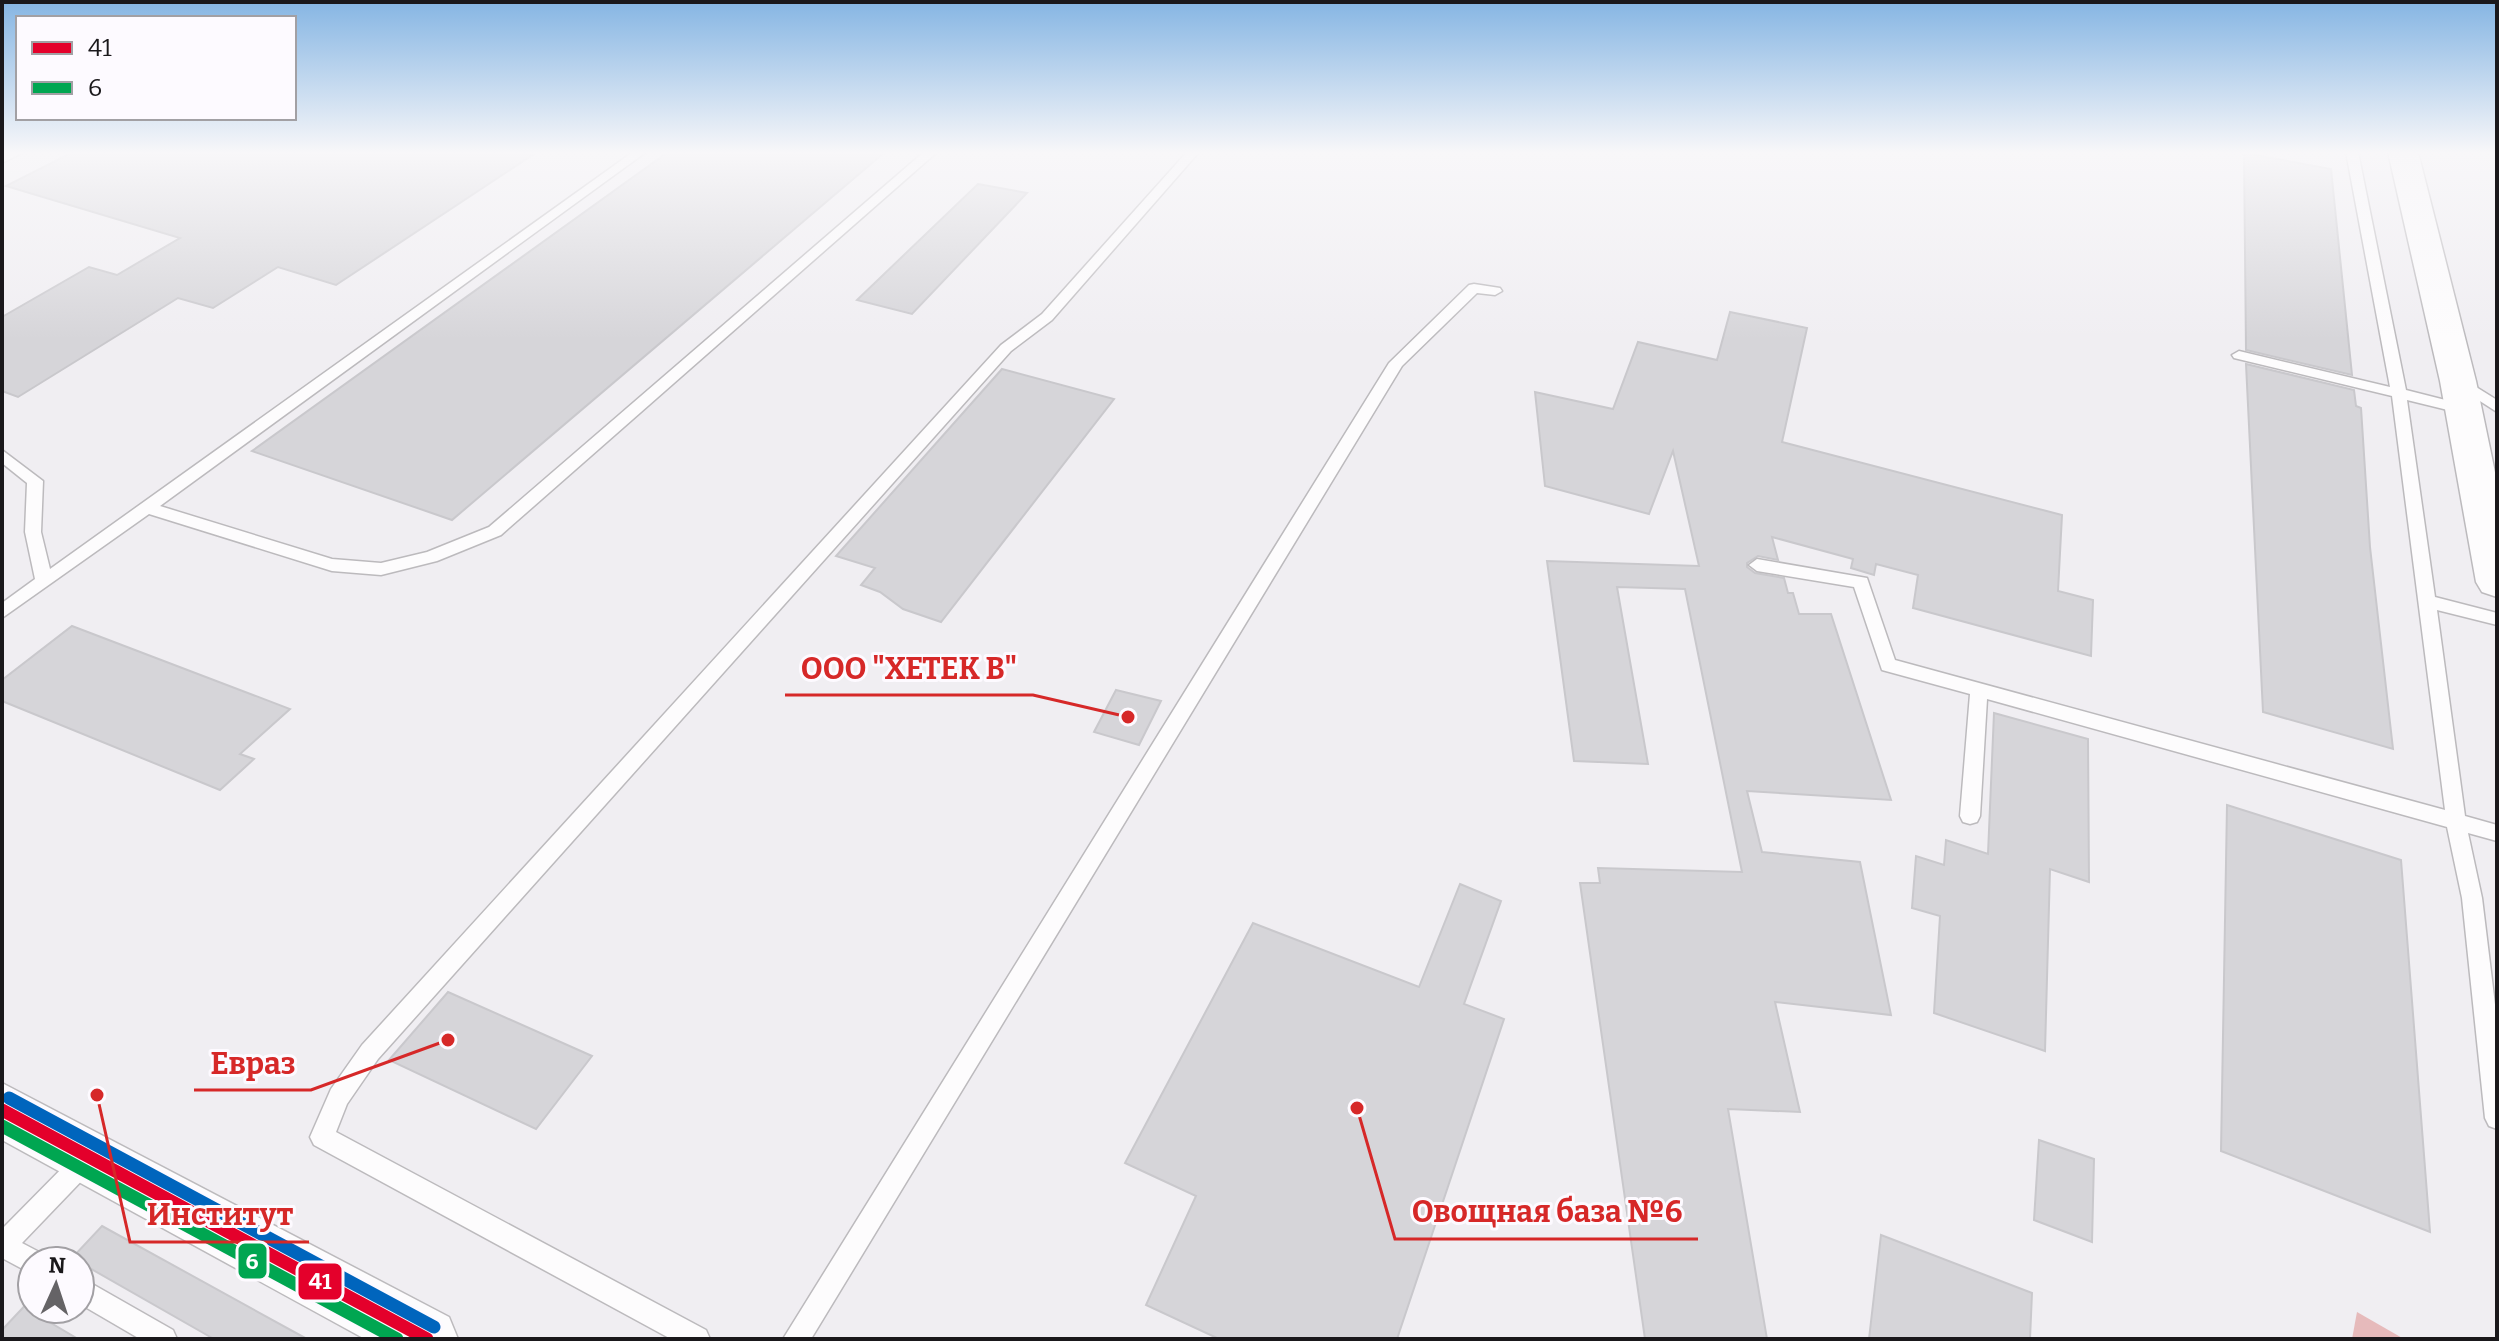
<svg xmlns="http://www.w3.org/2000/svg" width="2499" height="1341" font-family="Bitter,serif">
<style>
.forest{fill:#e6babb}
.building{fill:#d6d5d9;stroke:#c9c8cc;stroke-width:2}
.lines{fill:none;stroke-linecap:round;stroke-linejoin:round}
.service-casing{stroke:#bcbabd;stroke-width:3}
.tertiary-casing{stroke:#bcbabd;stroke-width:3}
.trunk-casing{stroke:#bcbabd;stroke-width:3}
.service{fill:#fdfcfd;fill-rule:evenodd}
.tertiary{fill:#fdfcfd;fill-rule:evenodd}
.trunk{fill:#fdfcfd;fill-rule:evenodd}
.bus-1-casing{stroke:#fdfaff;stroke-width:19}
.bus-2-casing{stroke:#fdfaff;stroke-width:19}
.bus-3-casing{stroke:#fdfaff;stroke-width:19}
.bus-1{stroke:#e4002b;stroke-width:13}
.bus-2{stroke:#00a651;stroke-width:13}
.bus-3{stroke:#0065bd;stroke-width:13}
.leader{fill:none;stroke:#d62828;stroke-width:3}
.callout-dot{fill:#d62828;stroke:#fdfaff;stroke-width:3}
.callout-label{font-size:30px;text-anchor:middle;font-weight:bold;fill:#d62828;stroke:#fdfaff;stroke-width:6;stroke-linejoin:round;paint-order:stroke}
.line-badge{stroke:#fdfaff;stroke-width:3}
.badge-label{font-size:22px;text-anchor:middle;font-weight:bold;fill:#fff}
</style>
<rect width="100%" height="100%" fill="#f0eef2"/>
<!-- forest -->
<path class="forest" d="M2357,1312l47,27h-52z"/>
<!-- building -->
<g class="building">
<path d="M73,152h464l-201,133 -58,-18 -65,41 -35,-10 -160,99 -16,-6v-74l87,-50 28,8 63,-37 -174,-52z"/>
<path d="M668,152h217l-433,368 -200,-69z"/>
<path d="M2244,153l87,16 21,206 -106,-25z"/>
<path d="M978,184l49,9 -115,121 -55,-14z"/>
<path d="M1730,312l77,16 -25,114 280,73 -4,76 35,9 -2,56 -178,-48 5,-33 -42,-11 -2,11 -23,-7 2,-9 -81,-22 6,23 -20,-4 -11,7v4l8,6 29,5 4,15h5l6,21h32l60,186 -144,-9 15,61 98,10 31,153 -116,-13 25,110 -72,-3 39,230h-122l-65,-456h20l-2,-15 144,4 -57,-283 -68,-2 31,177 -74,-3 -27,-200 152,5 -26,-115 -24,63 -104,-28 -10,-94 78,17 25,-67 79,18z"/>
<path d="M2246,364l108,26 2,16 5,2 9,139 23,202 -130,-37z"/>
<path d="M1002,369l112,30 -173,223 -38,-13 -23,-17 -19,-7 14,-17 -39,-12z"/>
<path d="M72,626l218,83 -50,45 14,5 -34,31 -218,-89v-21z"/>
<path d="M1116,690l45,11 -22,44 -45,-13z"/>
<path d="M1994,713l94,26 1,143 -39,-13 -5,182 -111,-38 6,-97 -28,-8 4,-52 28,9 2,-25 42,14z"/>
<path d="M2227,805l174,55 29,372 -209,-81z"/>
<path d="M1460,884l41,17 -37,103 40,15 -107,320h-178l-73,-34 50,-109 -71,-33 128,-240 166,64z"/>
<path d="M448,992l144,64 -56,73 -147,-69z"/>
<path d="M2039,1140l55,19 -2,83 -58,-22z"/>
<path d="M102,1226l205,113h-93l-142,-81z"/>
<path d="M1881,1235l151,58 -2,46h-161z"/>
<path d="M32,1298v11h25l-11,11 32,19h-76v-9z"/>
</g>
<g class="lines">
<defs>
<g id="service">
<path d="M9,152h15l-22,11v-8z"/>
<path d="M633,152h13l-486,354 172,53 49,4 46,-11 62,-25 435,-375h13l-436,383 -64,26 -56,14 -49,-4 -183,-57 -147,104v-15l33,-24 -10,-47 2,-49 -25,-20v-13l41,31 -2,51 9,37z"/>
<path d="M1187,152h12l-147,168 -41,31 -633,708 -31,45 -11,28 370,198 4,9h-39l-357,-194 -4,-8 21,-48 31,-44 639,-700 41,-31z"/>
<path d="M2346,152h12l48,238 63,16 3,3 -8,5 -57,-14 28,197 62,16v12l-60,-15 28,206 32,9v16l-29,-8 14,65 15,123v108l-8,-3 -4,-8 -23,-220 -15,-71 -460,-128 -7,117 -3,6 -7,2 -7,-2 -3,-6 10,-122 -88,-24 -28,-83 -97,-16 -8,-6 8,-6 110,19 28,82 550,150 -53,-414 -158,-38 -2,-3 7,-4 151,36z"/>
<path d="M1474,284l26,4 2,3 -7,4 -18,-2 -75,73 -591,973h-28l606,-976 80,-78z"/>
<path d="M2460,377l37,23v12l-42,-27v-6z"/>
<path d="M85,1149l8,4 4,8 -4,8 -71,74 19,10 3,8h-12v13l-30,-16v-29l75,-76z"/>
<path d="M80,1277l93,53 4,9h-37l-60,-35z"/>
</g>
<path id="tertiary" d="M2,1083l447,234 9,22h-93l-363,-199z"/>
<path id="trunk" d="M2388,152h30l58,229 21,101v115l-15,-5 -6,-10 -36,-201z"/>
</defs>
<!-- service casing -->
<use href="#service" class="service-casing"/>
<!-- tertiary casing -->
<use href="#tertiary" class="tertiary-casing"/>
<!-- trunk casing -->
<use href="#trunk" class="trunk-casing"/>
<!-- service -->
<use href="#service" class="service"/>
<!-- tertiary -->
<use href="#tertiary" class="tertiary"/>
<!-- trunk -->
<use href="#trunk" class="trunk"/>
<defs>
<path id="bus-1" d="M2,1110l425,229"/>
<path id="bus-2" d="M2,1126l395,213"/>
<path id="bus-3" d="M9,1098l425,229"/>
</defs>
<!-- bus-1 casing -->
<use href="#bus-1" class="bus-1-casing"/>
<!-- bus-2 casing -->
<use href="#bus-2" class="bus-2-casing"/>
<!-- bus-3 casing -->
<use href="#bus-3" class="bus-3-casing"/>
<!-- bus-1 -->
<use href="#bus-1" class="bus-1"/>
<!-- bus-2 -->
<use href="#bus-2" class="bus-2"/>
<!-- bus-3 -->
<use href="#bus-3" class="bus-3"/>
</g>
<!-- sky -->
<linearGradient id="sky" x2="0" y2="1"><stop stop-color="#85b5e3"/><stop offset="0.45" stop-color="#f8f7f9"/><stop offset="1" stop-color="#f8f7f9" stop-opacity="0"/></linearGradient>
<rect width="2499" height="339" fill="url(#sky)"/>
<!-- callouts -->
<path class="leader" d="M1128 717L1033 695H785M448 1040L311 1090H194M1357 1108L1395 1239H1698M97 1095L130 1242H309"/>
<g class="callout-dot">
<circle cx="1128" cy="717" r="8"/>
<circle cx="448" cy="1040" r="8"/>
<circle cx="1357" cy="1108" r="8"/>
<circle cx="97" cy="1095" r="8"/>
</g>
<g class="callout-label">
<text x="909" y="679">ООО "ХЕТЕК В"</text>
<text x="253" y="1074">Евраз</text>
<text x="1547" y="1222">Овощная база №6</text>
<text x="220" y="1225">Институт</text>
</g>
<g class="line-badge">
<rect x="237" y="1242" width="31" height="38" rx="8" fill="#00a651"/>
<rect x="297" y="1262" width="46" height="39" rx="8" fill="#e4002b"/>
</g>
<g class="badge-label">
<text x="252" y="1269">6</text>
<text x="320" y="1289">41</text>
</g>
<!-- border -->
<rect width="2499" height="1341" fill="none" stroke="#1a181b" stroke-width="8"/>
<!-- legend -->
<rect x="16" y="16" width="280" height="104" fill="#fdfaff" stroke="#a2a0a4" stroke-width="2"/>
<rect x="32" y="42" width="40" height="12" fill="#e4002b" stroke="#a2a0a4" stroke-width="2"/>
<text x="88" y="56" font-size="24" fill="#1a181b">41</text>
<rect x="32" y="82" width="40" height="12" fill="#00a651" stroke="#a2a0a4" stroke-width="2"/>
<text x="88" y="96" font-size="24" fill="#1a181b">6</text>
<!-- north arrow -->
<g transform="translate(56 1285) rotate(3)"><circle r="38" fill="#fdfaff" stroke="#a2a0a4" stroke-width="2"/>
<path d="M0-6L14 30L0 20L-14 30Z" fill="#656366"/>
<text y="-12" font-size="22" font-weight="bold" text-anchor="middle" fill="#1a181b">N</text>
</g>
</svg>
